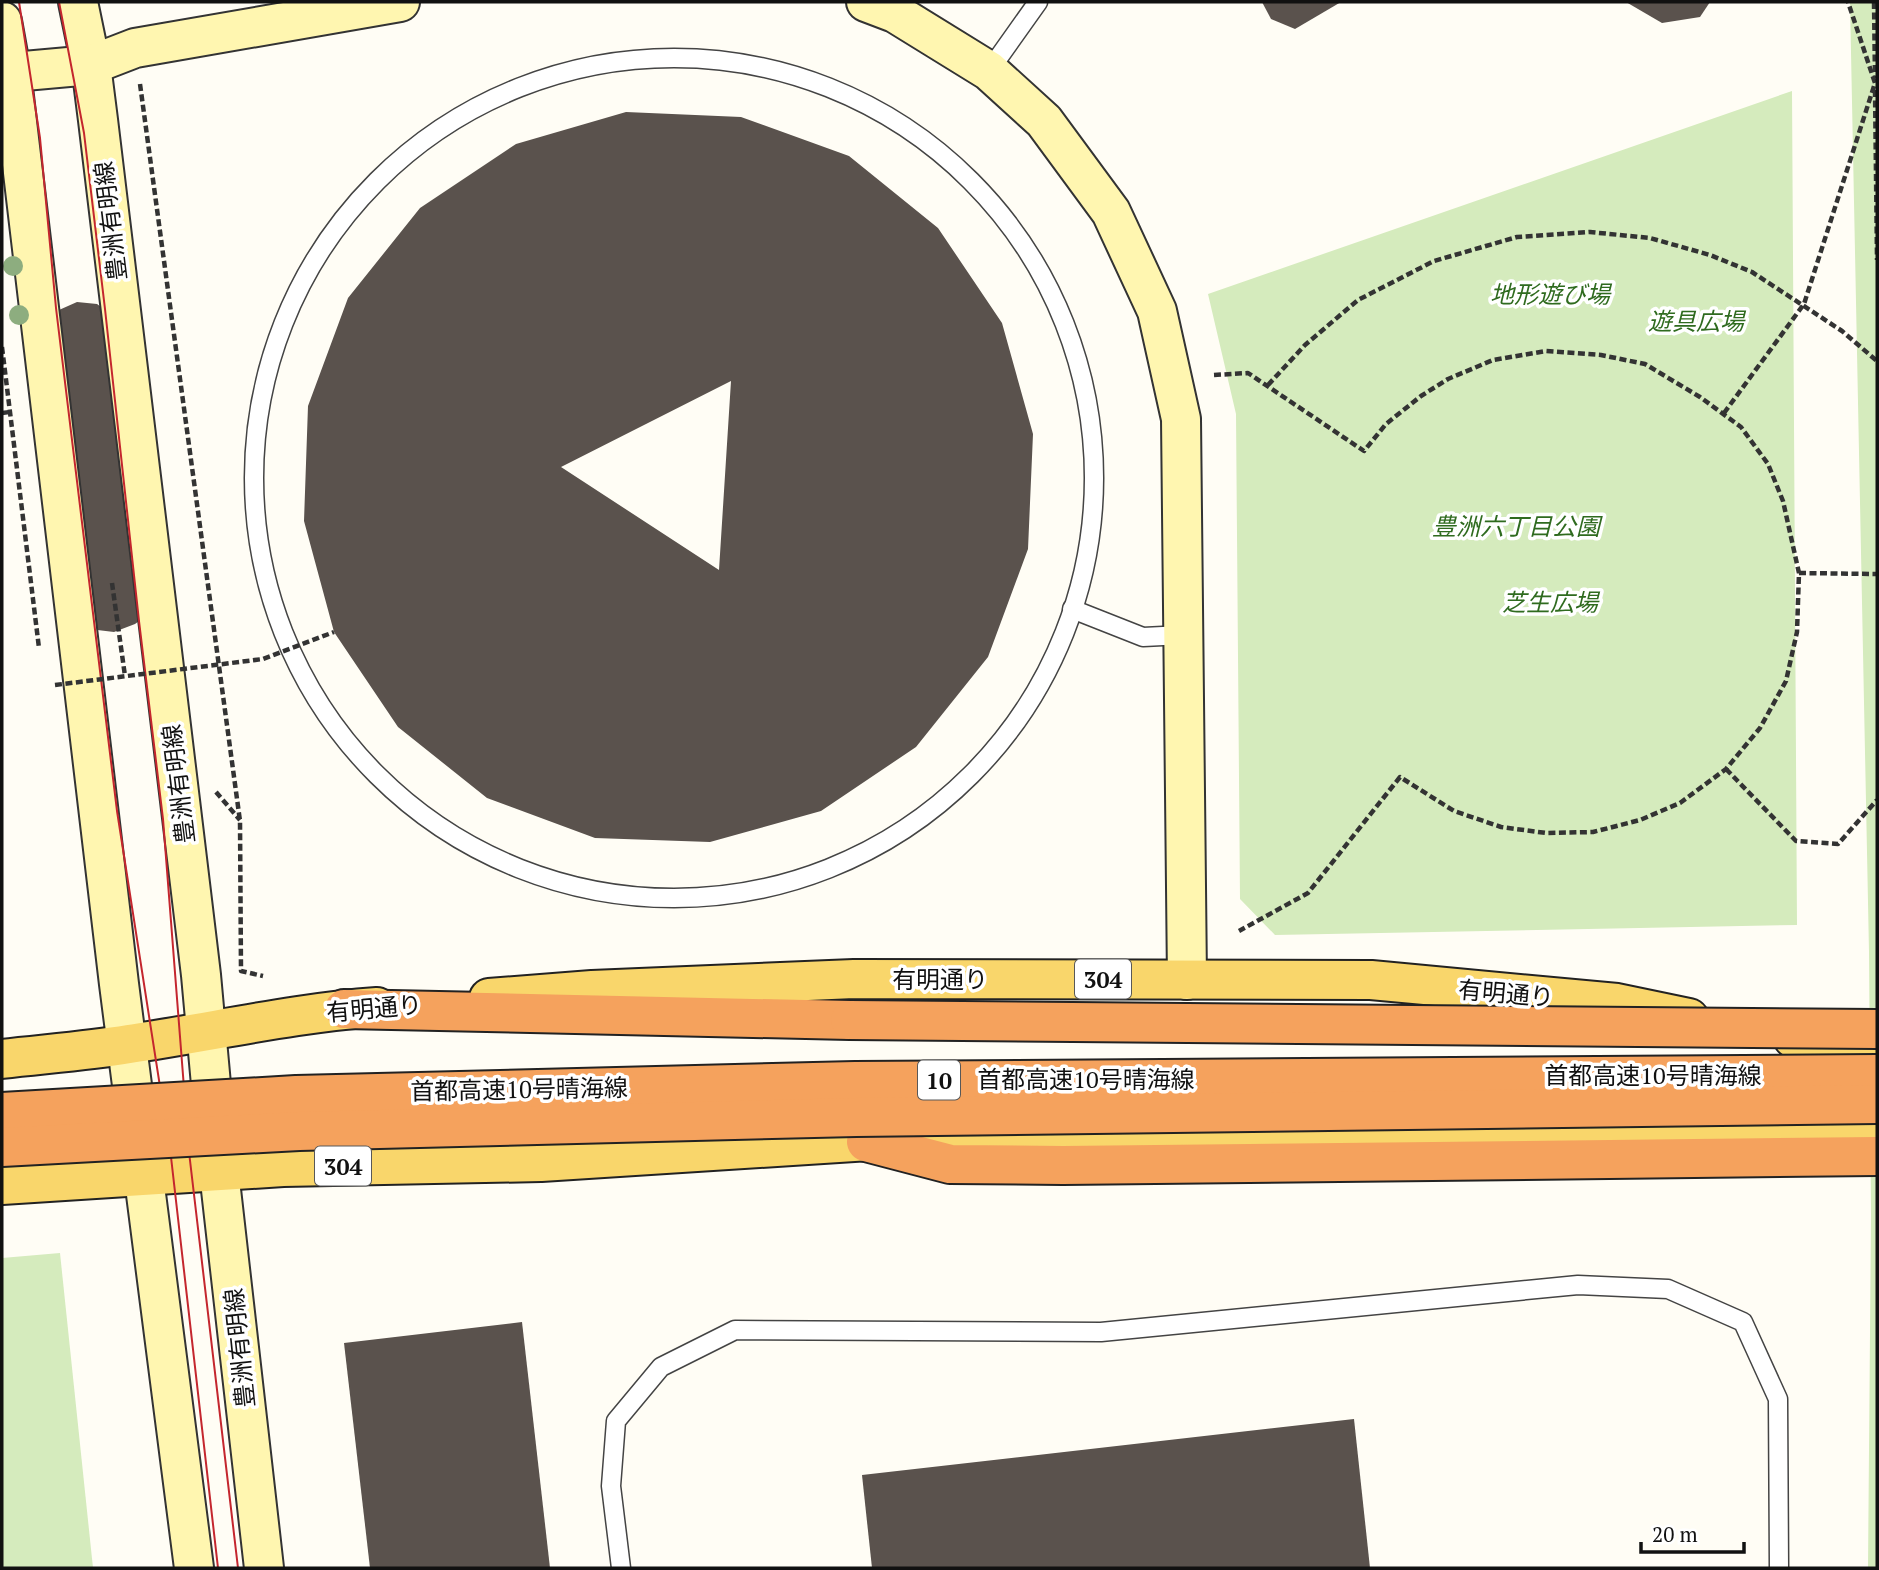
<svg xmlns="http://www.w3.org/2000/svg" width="1879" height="1570" font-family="'PT Serif','Noto Sans JP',serif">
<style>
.green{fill:#d5ebbd}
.building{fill:#5a524d;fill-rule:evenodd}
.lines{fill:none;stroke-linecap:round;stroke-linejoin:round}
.lane-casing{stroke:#444;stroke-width:21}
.secondary-casing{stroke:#333;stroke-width:42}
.primary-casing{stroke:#222;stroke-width:42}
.highway-casing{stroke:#222;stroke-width:42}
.path{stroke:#333;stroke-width:4.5;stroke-dasharray:7 3.5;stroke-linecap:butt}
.lane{stroke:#fff;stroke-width:18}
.secondary{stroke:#fff6b0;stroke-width:38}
.primary{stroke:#f9d66b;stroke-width:38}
.highway{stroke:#f5a25d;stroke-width:38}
.tram{stroke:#c4262e;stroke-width:2}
.highway-bridge-casing{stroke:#222;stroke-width:42;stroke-linecap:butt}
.path-bridge{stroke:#333;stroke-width:4.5;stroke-dasharray:7 3.5;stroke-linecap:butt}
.highway-bridge{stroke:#f5a25d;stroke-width:38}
.tree{fill:#8dad7f}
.labels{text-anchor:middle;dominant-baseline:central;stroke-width:7;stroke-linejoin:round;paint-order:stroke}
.shield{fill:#fff;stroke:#585858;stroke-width:2}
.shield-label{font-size:23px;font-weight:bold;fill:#111}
.street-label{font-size:24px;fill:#111;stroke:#fff}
.park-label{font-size:24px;font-style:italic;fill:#2f6b1f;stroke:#fff}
</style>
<rect width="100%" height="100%" fill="#fffdf5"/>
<!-- green -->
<g class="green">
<path d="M1850,2h27v1566h-9l3,-354 -2,-262z"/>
<path d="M1792,91l5,834 -522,10 -35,-36 -4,-485 -28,-120z"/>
<path d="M60,1253l33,315h-91v-310z"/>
</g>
<!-- building -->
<g class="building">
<path d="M1262,2h79l-46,27 -24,-10z"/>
<path d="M1626,2h84l-10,15 -38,6z"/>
<path d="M626,112l115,5 108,39 89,72 64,95 31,111 -5,115 -40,108 -72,90 -95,64 -111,31 -115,-4 -108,-40 -89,-71 -64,-95 -30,-111 4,-115 40,-108 72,-90 96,-64zM731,381l-12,189 -158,-103z"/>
<path d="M77,302l20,2 28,20 28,287 -18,13 -21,8 -25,-3 -39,-315z"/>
<path d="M522,1322l28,246h-180l-26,-225z"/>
<path d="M1354,1419l16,149h-498l-10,-93z"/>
</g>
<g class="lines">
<defs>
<g id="lane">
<circle cx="674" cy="478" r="420"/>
<path d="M989,71l49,-69"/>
<path d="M1072,609l71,28 40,-2"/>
<path d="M621,1568l-10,-82 5,-65 45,-54 74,-37 366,2 477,-47 90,4 75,33 35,77 1,169"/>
</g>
<g id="secondary">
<path d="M78,2l13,63 7,55 103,855 18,197 45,396"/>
<path d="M866,2l29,11 94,58 55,50 67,91 46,99 24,108 6,561"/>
<path d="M2,21l9,50 108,913 75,584"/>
<path d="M2,73l89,-8 44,-17 265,-46"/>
</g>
<g id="primary">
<path d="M489,998l103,-8 262,-11 517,1 246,23 72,15"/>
<path d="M1793,1038l63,12h21"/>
<path d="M2,1059c42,-5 85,-8 127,-15 83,-12 164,-31 248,-37"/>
<path d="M2,1185l281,-18 258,-5 406,-26 930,-9"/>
</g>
<g id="highway">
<path d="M344,1009l506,11"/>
<path d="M866,1142l84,22 113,1 814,-9"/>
</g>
</defs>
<!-- lane casing -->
<use href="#lane" class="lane-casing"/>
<!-- secondary casing -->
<use href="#secondary" class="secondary-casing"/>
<!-- primary casing -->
<use href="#primary" class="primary-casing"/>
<!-- highway casing -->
<use href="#highway" class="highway-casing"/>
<!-- path -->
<g class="path">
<path d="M1874,2l1,76"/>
<path d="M140,84l100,737 1,150 22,5"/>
<path d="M1875,90l2,170"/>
<path d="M2,347l37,301"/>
<path d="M1214,375l34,-2 116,78 22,-27 35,-28 27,-17 45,-19 53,-9 55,4 44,9 55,33 41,30 27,37 15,37 16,72 -2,59 -11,49 -26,47 -34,41 -46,34 -40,17 -47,12 -47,1 -45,-6 -47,-16 -54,-34 -92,116 -69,38"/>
<path d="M1268,385l37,-40 53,-45 76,-39 83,-24 73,-5 60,6 60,17 42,17 90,59 35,30"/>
<path d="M2,413l8,-1"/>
<path d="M1724,413l80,-109 71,-221 -27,-81"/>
<path d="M1799,573l78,1"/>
<path d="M112,583l13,93"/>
<path d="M1726,769l70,72 42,3 39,-44"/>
<path d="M216,792l24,28"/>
</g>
<!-- lane -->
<use href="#lane" class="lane"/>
<!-- secondary -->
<use href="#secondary" class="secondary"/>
<!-- primary -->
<use href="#primary" class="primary"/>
<!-- highway -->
<use href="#highway" class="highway"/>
<!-- tram -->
<g class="tram">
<path d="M19,2l21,136 16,170 61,503 54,346 47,411"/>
<path d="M59,2l25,131 21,176 34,312 24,198 26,333 49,416"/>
</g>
<defs>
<g id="highway-bridge">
<path d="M850,1020l1027,9"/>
<path d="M2,1112l294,-17 559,-14 1022,-7"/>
<path d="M2,1147l297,-16 557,-14 1021,-13"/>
</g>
</defs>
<!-- highway-bridge casing -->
<use href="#highway-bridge" class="highway-bridge-casing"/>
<!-- path-bridge -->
<path class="path-bridge" d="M55,685l208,-26 71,-27"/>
<!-- highway-bridge -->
<use href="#highway-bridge" class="highway-bridge"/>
</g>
<!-- trees -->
<g class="tree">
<circle cx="13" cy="266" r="10"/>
<circle cx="19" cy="315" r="10"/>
</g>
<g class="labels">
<!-- shield labels -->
<g class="shield">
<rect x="1075" y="959.5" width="56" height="39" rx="5"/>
<rect x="918" y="1060.5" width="42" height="39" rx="5"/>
<rect x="315" y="1146.5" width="56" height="39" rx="5"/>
</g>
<g class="shield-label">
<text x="1103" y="979">304</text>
<text x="939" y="1080">10</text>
<text x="343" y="1166">304</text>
</g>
<!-- street labels -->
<g class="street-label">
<text transform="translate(110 221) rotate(-97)">豊洲有明線</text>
<text transform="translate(178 784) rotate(-97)">豊洲有明線</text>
<text x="940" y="979">有明通り</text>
<text transform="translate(1506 993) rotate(5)">有明通り</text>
<text transform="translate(374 1008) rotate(-5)">有明通り</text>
<text x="1653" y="1075">首都高速10号晴海線</text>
<text x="1086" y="1079">首都高速10号晴海線</text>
<text transform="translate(519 1089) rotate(-1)">首都高速10号晴海線</text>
<text transform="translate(239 1348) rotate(-96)">豊洲有明線</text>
</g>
<!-- park labels -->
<g class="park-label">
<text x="1550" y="294">地形遊び場</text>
<text x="1696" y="321">遊具広場</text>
<text x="1516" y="526">豊洲六丁目公園</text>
<text x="1550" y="602">芝生広場</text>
</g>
</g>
<!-- border -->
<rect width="1879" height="1570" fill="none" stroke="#111111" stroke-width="7"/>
<!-- scale -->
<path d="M1641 1542v10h103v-10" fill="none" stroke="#111111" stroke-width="3.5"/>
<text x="1652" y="1542" font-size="21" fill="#111111" stroke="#ffffff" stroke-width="5" paint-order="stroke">20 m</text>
</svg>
